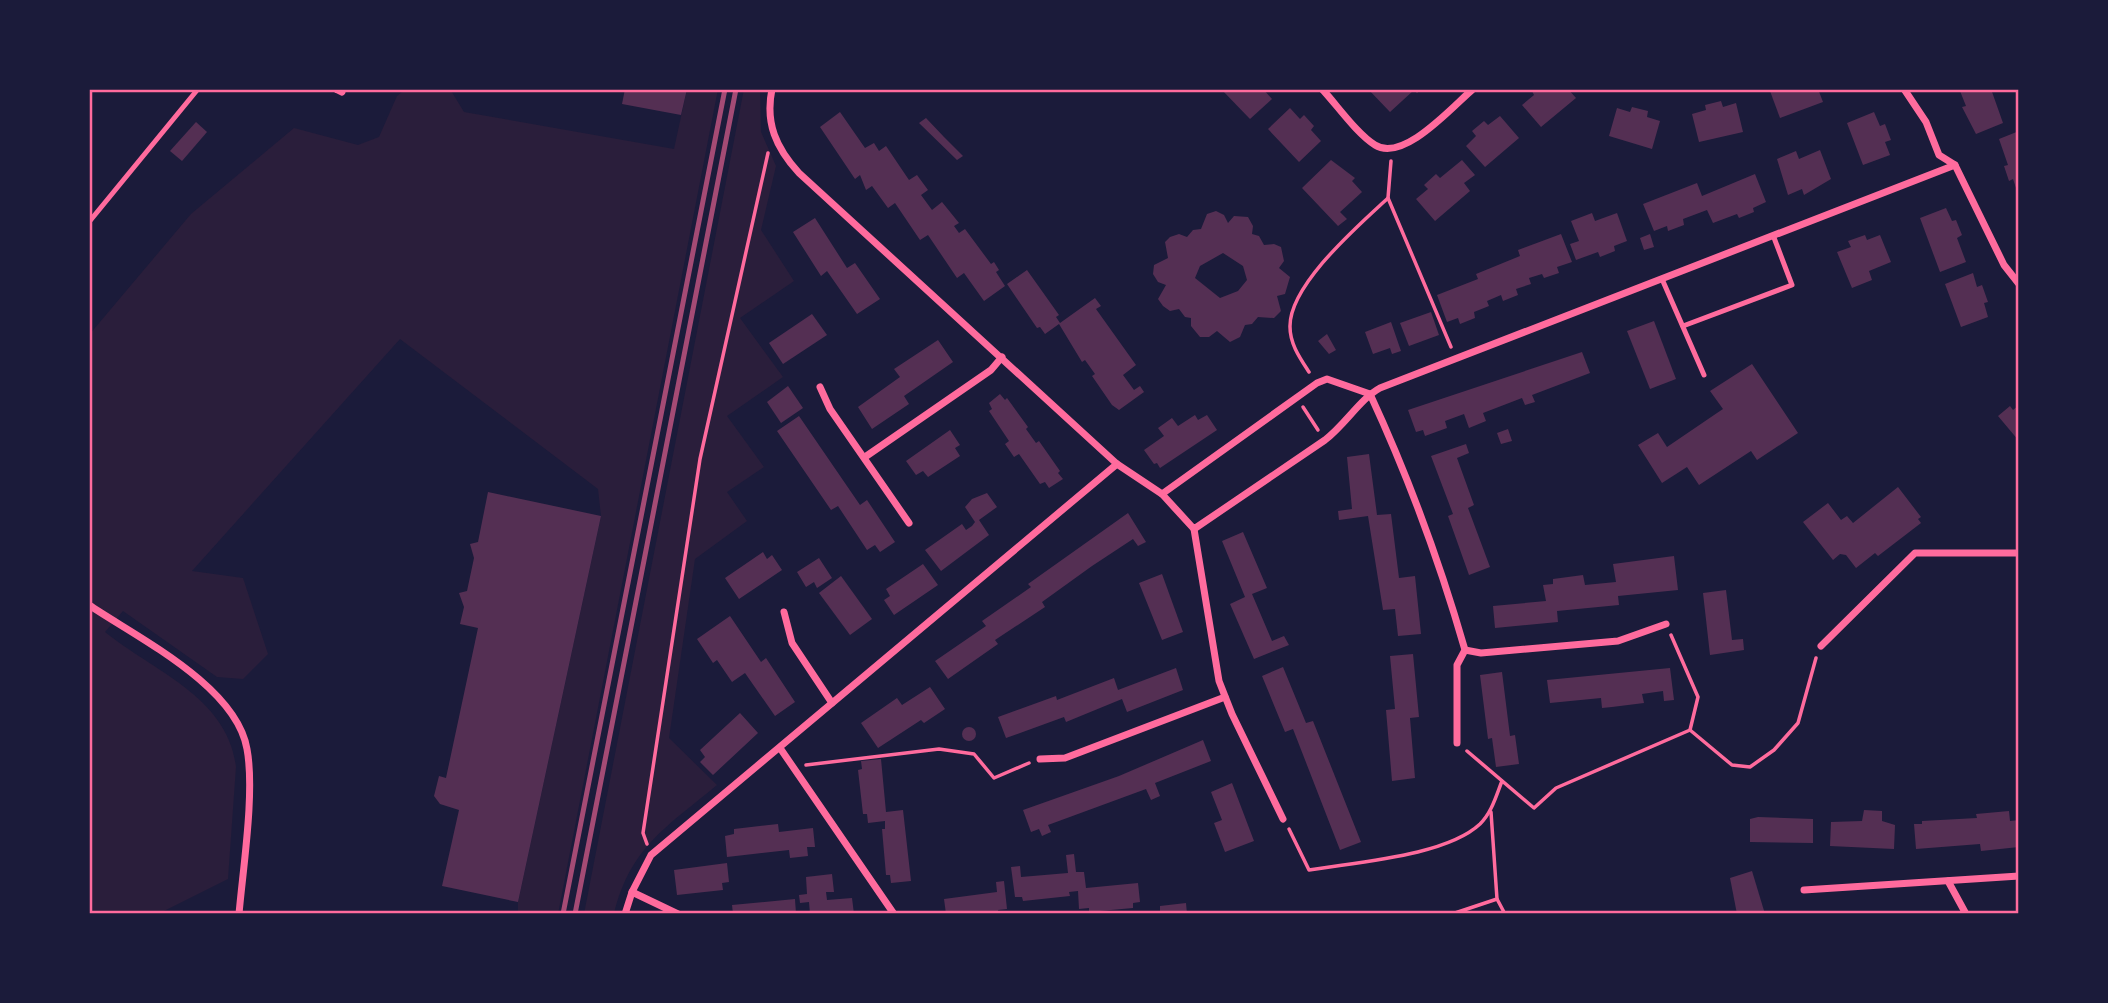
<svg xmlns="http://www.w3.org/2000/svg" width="2108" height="1003" font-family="'PT Sans Narrow',sans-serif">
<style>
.green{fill:#2a1e3b}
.building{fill:#542f53;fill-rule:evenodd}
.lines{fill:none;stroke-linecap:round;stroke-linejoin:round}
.path{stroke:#ff6b9d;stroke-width:3.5}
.service{stroke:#ff6b9d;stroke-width:5}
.minor{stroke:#ff6b9d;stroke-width:7}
.rail{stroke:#a44b75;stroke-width:5}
.neatline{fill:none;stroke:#ff6b9d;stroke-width:2.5}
</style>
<rect width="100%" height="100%" fill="#1b1b3a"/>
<!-- green -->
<g class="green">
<path d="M406,89h44l14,23 210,37 13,-60h31l-160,825h-40v-12l83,-386 -3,-27 -198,-150 -208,232 51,7 25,76 -25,25 -26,-2 -94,-66 -18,21c48,39 123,65 131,135l-8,112 -70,35h-69v-579l102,-121 103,-86 64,17 21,-8 18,-41z"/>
<path d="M744,89h16l1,43 15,34 -15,64 33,51 -54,37 43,59 -56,39 37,51 -37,25 20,29 -52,38 -26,179 48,47c-49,41 -87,62 -103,129h-30z"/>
</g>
<!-- building -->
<g class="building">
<path d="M625,89h62l-6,26 -59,-11z"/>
<path d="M1221,89h42l9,10 -22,20z"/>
<path d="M1368,89h54l-5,4 -3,-3 -24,22z"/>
<path d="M1568,89l8,9 -35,29 -19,-22 12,-10 -3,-6z"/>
<path d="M1774,89h44l5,13 -43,16 -10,-27z"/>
<path d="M1966,89h25l12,34 -27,11 -14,-27 4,-1 -6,-15z"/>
<path d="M1721,101l2,6 13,-4 7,29 -44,10 -7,-28 14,-4 -1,-5z"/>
<path d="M1632,107l16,4 -1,6 13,4 -8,28 -43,-13 8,-28 13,4z"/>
<path d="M1290,108l10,11 4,-4 10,11 -3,4 10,11 -22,21 -31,-33z"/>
<path d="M840,112l25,36 9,-5 5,8 7,-5 23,34 8,-5 11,15 -7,5 11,15 10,-8 17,21 -5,3 5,7 6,-4 26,35 3,-2 5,8 -3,2 9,14 -21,15 -20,-28 -7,5 -29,-43 -8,5 -25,-37 -7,5 -16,-22 -6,4 -6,-15 -5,4 -35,-52z"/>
<path d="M1874,112l6,14 5,-2 6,16 -6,2 5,13 -27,10 -16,-42z"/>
<path d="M1500,116l19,22 -34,29 -19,-21 10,-10 -4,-5 12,-10 4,4z"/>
<path d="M926,118l18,19 19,19 -6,4 -38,-37z"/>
<path d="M196,122l11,10 -25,29 -12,-10z"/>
<path d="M2019,131v63h-1l-5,-15 -4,2 -5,-15 4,-1 -9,-26z"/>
<path d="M1820,150l11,29 -27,16 -2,-6 -14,6 -11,-36 19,-8 3,8z"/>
<path d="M1331,160l24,18 -3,3 10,11 -22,20 7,7 -9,7 -36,-38z"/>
<path d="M1462,160l13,15 -11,8 6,8 -35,30 -19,-22 12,-10 -4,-4 12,-11 4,4z"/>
<path d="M1755,174l11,28 -13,6 1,4 -15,6 -2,-4 -24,9 -6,-13 -24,9 1,6 -16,6 -1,-5 -13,5 -11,-27 54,-21 5,13z"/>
<path d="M1946,208l6,13 4,-1 6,15 -5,3 9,24 -26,10 -20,-54z"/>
<path d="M1216,211l8,4 4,8 6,-7 14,1 5,9 -1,8 7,2 5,9 10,-1 7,3 3,14 -5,7 11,9 -5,17 -8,2 4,15 -7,7 -16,-1 -6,7 -7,1 -5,12 -10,5 -13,-11 -8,6h-9l-9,-11v-8l-6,-1 -6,-8 -9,2 -7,-5 -5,-7 8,-14 -8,-3 -5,-8 1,-9 14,-7 -3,-16 5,-5 9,-3 8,3 6,-7 8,-1 6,-15zM1223,253l20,13 4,14 -9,11 -18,7 -25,-20 5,-12z"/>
<path d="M1592,213l3,8 22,-8 10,28 -13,5 1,5 -15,6 -2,-5 -22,8 -6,-16 9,-3 -8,-20z"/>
<path d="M815,218l32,50 8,-5 25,36 -23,15 -30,-43 -6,5 -28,-44z"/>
<path d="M1561,234l11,28 -15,5 2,6 -15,5 -2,-4 -13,4 2,6 -15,5 2,6 -15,6 -2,-6 -14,6 2,5 -15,6 1,6 -15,6 -2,-6 -11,4 -10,-27 41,-16 -2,-5 44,-18 -2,-6z"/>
<path d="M1650,234l4,13 -10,3 -4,-12z"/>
<path d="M1865,235l2,5 13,-5 11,27 -22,9 3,9 -20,8 -15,-36 14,-5 -3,-6z"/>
<path d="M1027,270l32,45 -3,2 4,6 35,-25 6,8 -5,3 40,56 -13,10 11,15 6,-4 4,6 -25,18 -7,-5 -20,-29 3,-2 -10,-14 -3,2 -23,-38 -14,10 -5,-7 -3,1 -30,-44z"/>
<path d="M1973,273l4,14 5,-2 6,17 -4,1 4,14 -27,10 -16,-43z"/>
<path d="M1431,312l8,23 -30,11 -9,-23z"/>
<path d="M812,314l15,21 -44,29 -14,-21z"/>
<path d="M1654,321l22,58 -26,10 -23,-58z"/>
<path d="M1391,322l10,29 -9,3 -2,-6 -17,6 -8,-22z"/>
<path d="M1327,334l9,16 -7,4 -11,-13z"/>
<path d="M938,340l15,22 -49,34 5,8 -37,25 -14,-22 42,-30 -6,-8z"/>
<path d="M1582,352l8,21 -58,22 3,7 -10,3 -3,-7 -39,15 3,8 -17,7 -5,-14 -19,7 2,7 -22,8 -2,-6 -7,2 -8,-22z"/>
<path d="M1752,364l46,69 -41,27 -6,-9 -52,34 -12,-18 -25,16 -24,-38 20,-12 9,14 50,-34 6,-4 -13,-18z"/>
<path d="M788,386l15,22 -22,15 -14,-21z"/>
<path d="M1000,394l5,6 2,-2 21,29 -2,2 10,14 3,-2 21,30 -2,2 5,6 -14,9 -4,-6 -5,2 -21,-30 -5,3 -9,-13 4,-3 -20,-30 3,-2 -3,-6z"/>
<path d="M2019,405v36l-21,-25 12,-10 3,4z"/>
<path d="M1195,415l3,5 9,-5 10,15 -57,38 -3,-5 -3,1 -10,-14 20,-14 -6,-8 14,-10 6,8z"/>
<path d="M799,416l61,89 7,-5 28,42 -15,10 -5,-7 -8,5 -29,-44 -7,4 -54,-79z"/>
<path d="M1508,429l4,12 -11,3 -4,-11z"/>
<path d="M950,430l10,15 -5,3 5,8 -32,21 -5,-6 -7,4 -10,-14z"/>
<path d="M1466,444l3,9 -12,5 17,47 -6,3 22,59 -21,8 -21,-59 5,-2 -22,-58z"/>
<path d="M1369,454l8,61 14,-1 8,64 16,-2 6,58 -23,2 -3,-27 -12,1 -15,-94 -29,4 -1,-9 14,-2 -5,-52z"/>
<path d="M1898,487l23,30 -3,2 3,4 -43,33 -3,-3 -19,15 -10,-13 -6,-1 -7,6 -30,-38 25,-19 13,17 6,-4 6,7z"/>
<path d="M488,492l113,24 -83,386 -76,-16 17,-76 -19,-6 -6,-8 5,-20 7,2 32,-150 -18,-4 4,-17 -5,-14 8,-2 7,-33 -4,-14 8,-2z"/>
<path d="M987,493l10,14 -18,13 10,15 -48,36 -16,-21 37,-26 4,6 6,-4 3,-4 -10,-15 7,-8z"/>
<path d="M1128,513l18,29 -8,4 -5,-7 -41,27 -50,36 3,5 -50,33 3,4 -50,35 -13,-18 51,-35 -4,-5 49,-34 -3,-3z"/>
<path d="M1243,532l24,56 -15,6 20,47 12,-5 5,9 -35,14 -24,-55 15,-7 -23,-56z"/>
<path d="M763,552l4,7 5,-4 10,15 -43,29 -14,-21z"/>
<path d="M1674,556l4,34 -60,6 1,9 -62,6 1,11 -63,6 -2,-22 53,-5 -3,-16 10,-1v-5l30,-4 2,10 31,-3 -3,-18z"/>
<path d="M819,558l13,20 -15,10 -3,-6 -8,5 -9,-15z"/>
<path d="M923,564l15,21 -44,30 -10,-15 6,-4 -4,-7z"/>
<path d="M1162,574l21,58 -21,8 -23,-57z"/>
<path d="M841,576l31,43 -22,16 -31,-42z"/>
<path d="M1726,590l6,50 11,-1 1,11 -34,5 -7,-62z"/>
<path d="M730,616l31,46 5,-4 29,44 -20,14 -30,-43 -13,9 -15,-22 -4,3 -16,-24z"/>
<path d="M1413,654l6,63 -9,1 5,60 -23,3 -6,-71 9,-1 -5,-53z"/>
<path d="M1283,667l23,56 7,-2 48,121 -21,8 -47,-121 -8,3 -23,-56z"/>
<path d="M1176,668l7,22 -56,22 -5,-13 -56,23 -2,-5 -58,21 -8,-21 58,-21 1,4 57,-22 4,12z"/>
<path d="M1670,668l4,32 -10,1 -1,-10 -21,3 2,9 -32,4 -10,1 -1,-10 -51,5 -3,-23z"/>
<path d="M1502,672l8,64 5,-1 4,29 -23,3 -4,-29 -4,1 -8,-64z"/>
<path d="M930,687l15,22 -21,14 -3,-3 -43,28 -17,-25 36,-25 5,7z"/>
<path d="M740,713l18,20 -45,42 -13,-13 5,-5 -5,-7z"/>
<circle cx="969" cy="734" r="7"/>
<path d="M1203,740l8,21 -56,22 5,13 -9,4 -5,-11 -98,36 3,7 -9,4 -3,-7 -8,3 -8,-22 96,-34z"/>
<path d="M881,759l5,53 17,-2 8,71 -20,2 -1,-8h-4l-4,-46h3v-8l-17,2 -1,-9h-4l-5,-44 4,-1 -1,-8z"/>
<path d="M1232,783l22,58 -29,11 -11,-29 8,-3 -11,-28z"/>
<path d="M1864,810l18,1v10l13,4 -1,24 -64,-3 1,-24 31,-1z"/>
<path d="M2009,811l1,10 9,-1v27l-38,4 -1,-7 -64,5 -2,-25h8v-3l55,-3 -1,-4z"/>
<path d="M1758,817l55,2v24l-63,-1v-23z"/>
<path d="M778,824l1,8 34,-4 2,19h-8l1,9 -18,2 -1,-8 -62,7 -2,-21 9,-2v-5z"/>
<path d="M1074,854l2,18h8l2,16 52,-5 2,19 -7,1v5l-44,4v-4l-10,1 -1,-18 -9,1 1,4 -47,5 -1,-4h-7l-4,-30 9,-1 1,11 47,-4 -2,-18z"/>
<path d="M727,863l2,19 -7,1 1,7 -46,5 -3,-25z"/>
<path d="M1752,871l13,43h-28l-7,-36z"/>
<path d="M832,874l2,18h-8l1,8 25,-2 2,16h-44l-1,-12 -9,1 -1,-8 8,-1 -1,-17z"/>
<path d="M1004,881l3,28 -9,1 1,4h-53l-2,-15 53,-7 -1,-10z"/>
<path d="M795,899l1,15h-63l-1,-9z"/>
<path d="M1186,903l1,11h-27v-8z"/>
</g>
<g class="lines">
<!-- path -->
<g class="path">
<path d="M1391,161l-3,37 63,149"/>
<path d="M1309,372c-9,-14 -19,-28 -19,-45 -1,-42 69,-102 98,-129"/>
<path d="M1303,407l15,23"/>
<path d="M1671,635l27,62 -8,33 42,35 18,2 24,-17 24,-27 18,-65"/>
<path d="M1467,751l67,57 22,-20 134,-58"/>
<path d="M806,765l133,-16 35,5 20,24 35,-15"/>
<path d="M1289,829l20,41c47,-8 137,-14 171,-46 12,-12 16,-28 22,-43"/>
<path d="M647,844l-4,-11 57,-374 68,-306"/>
<path d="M1497,899l8,15"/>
<path d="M1452,914l45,-15 -6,-87"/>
</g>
<!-- service -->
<g class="service">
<path d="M89,222l109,-133"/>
<path d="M1662,279l42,96"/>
<path d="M1683,326l109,-41 -19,-50"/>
</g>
<!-- minor -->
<g class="minor">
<path d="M336,89l6,3"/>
<path d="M772,89c-7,34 4,59 27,84l318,291 45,30"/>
<path d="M1322,89c15,16 35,45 53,56 28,18 77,-38 98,-56"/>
<path d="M1904,89l22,33 13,33 16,10 49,100 15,19"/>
<path d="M820,387l10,22 79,114"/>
<path d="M1370,394l-43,-15 -10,4 -155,111 32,35 131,-89c20,-15 35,-41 55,-52l575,-223"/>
<path d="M1370,394c38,82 70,169 95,256l-8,15v78"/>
<path d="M865,457l126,-87 11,-13"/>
<path d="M1194,529l25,152 13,33 51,105"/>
<path d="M89,605c49,33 147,81 158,144 8,43 -4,119 -8,165"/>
<path d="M784,612l8,31 40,60"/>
<path d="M1821,646l94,-93h104"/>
<path d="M1465,650l16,3 137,-12 48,-17"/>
<path d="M780,748l114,166"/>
<path d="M1040,759l25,-1 160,-61"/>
<path d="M1948,881l18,33"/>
<path d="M1804,890l215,-14"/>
<path d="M632,892l46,22"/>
<path d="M625,914l7,-22 19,-37 466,-391"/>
</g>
<!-- rail -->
<g class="rail">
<path d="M563,914l162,-825"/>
<path d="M575,914l161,-825"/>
</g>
</g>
<!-- border -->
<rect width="2108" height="1003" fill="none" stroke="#1b1b3a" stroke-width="182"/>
<rect x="91" y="91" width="1926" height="821" class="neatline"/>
</svg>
